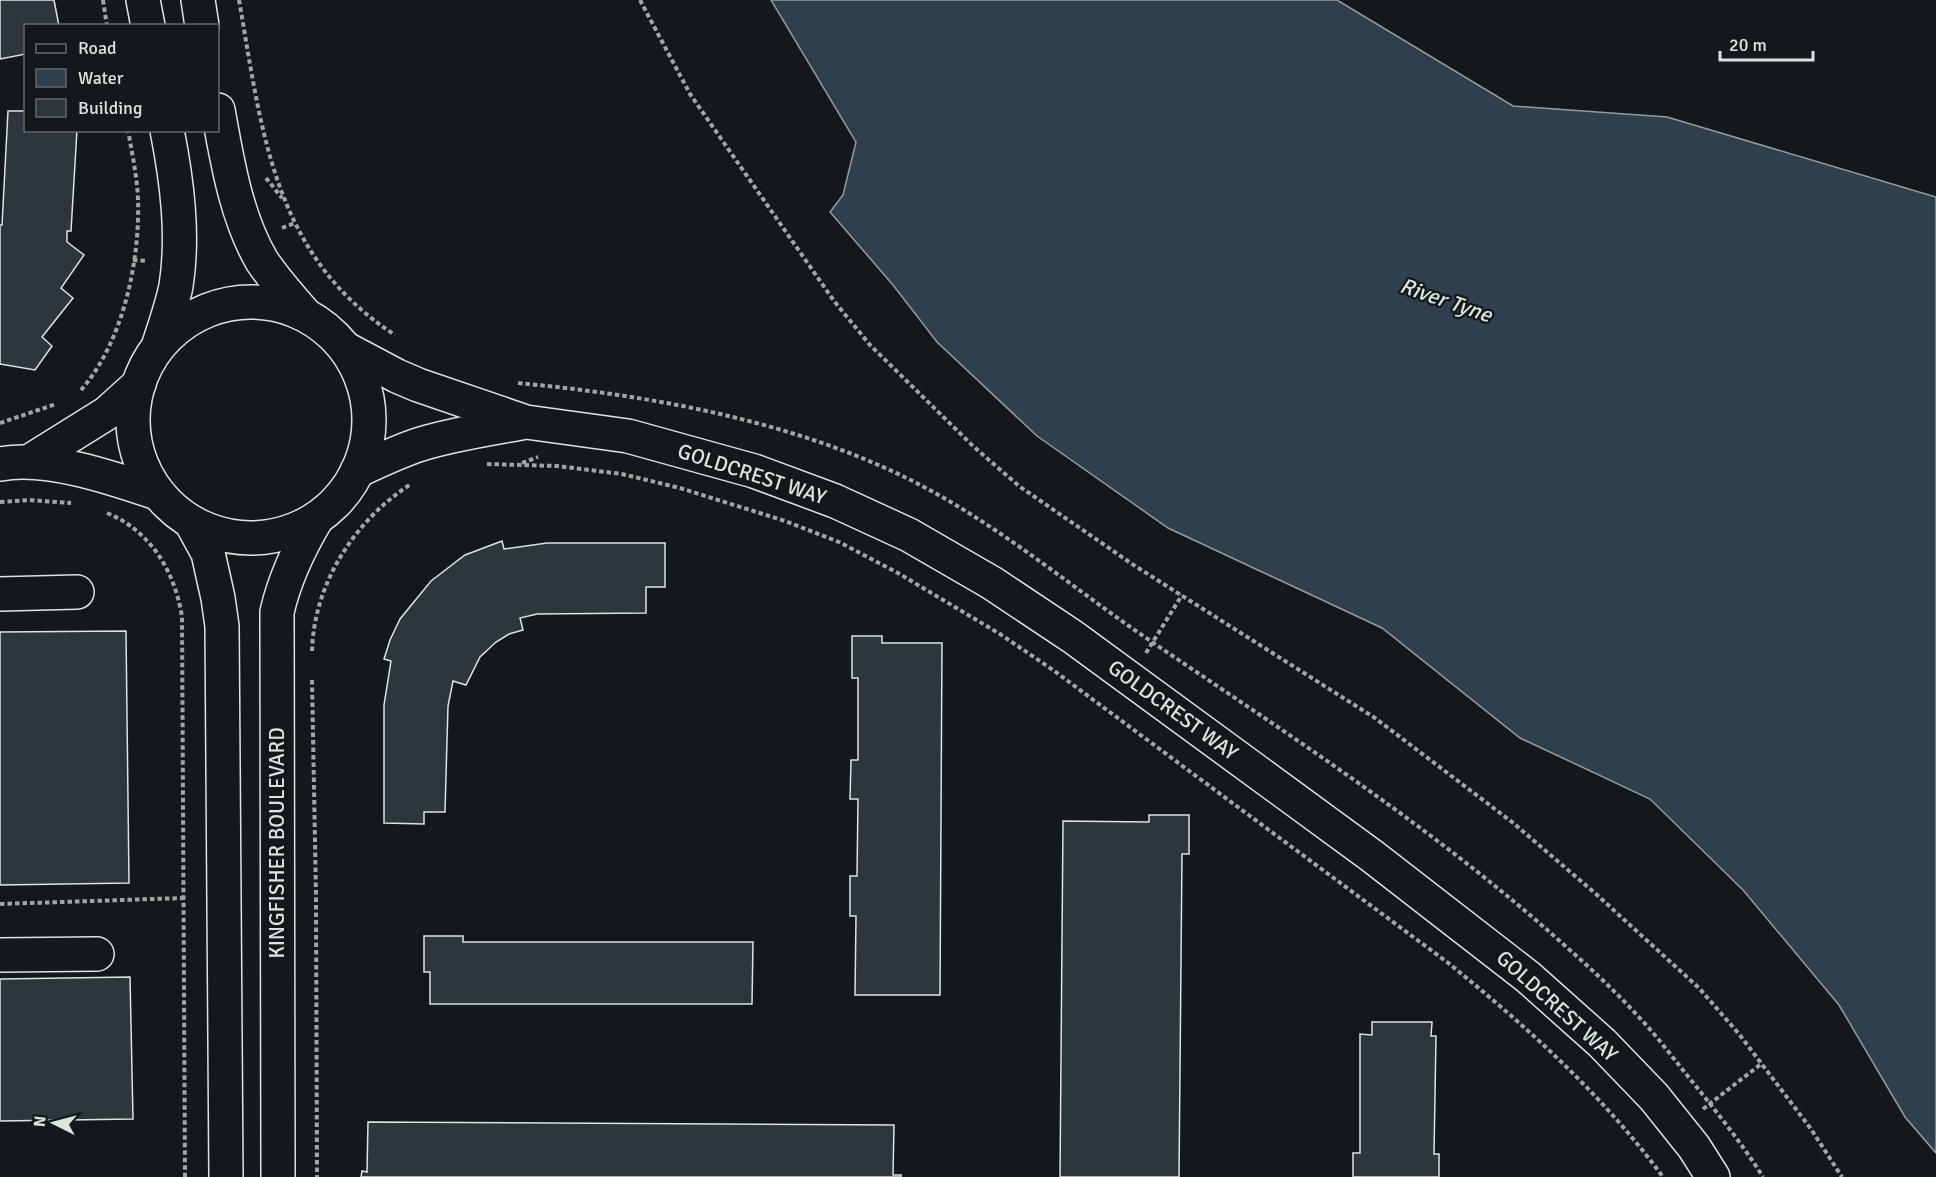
<svg xmlns="http://www.w3.org/2000/svg" width="1936" height="1177" font-family="Signika,sans-serif">
<style>
.water{fill:#2f3f4d;stroke:#939e99;stroke-width:1.5}
.building{fill:#2c363c;stroke:#d8e6dc;stroke-width:1.5}
.lines{fill:none;stroke-linecap:round;stroke-linejoin:round}
.minor-casing{stroke:#d8e6dc;stroke-width:36}
.path{stroke:#9da8a2;stroke-width:4;stroke-dasharray:4.5 3;stroke-linecap:butt}
.minor{stroke:#14181c;stroke-width:33}
.labels{text-anchor:middle;dominant-baseline:central;stroke-width:4.5;stroke-linejoin:round;paint-order:stroke}
.street-label{font-size:21px;fill:#d8e6dc;stroke:#14181c}
.water-label{font-size:22px;font-style:italic;fill:#d8e6dc;stroke:#14181c}
</style>
<rect width="100%" height="100%" fill="#14181c"/>
<!-- water -->
<path class="water" d="M771,0h566l176,106 154,11 269,80v956l-31,-36 -66,-112 -96,-115 -93,-91 -130,-61 -138,-110 -214,-100 -131,-92 -100,-94 -44,-57 -63,-73 13,-17 13,-53z"/>
<!-- building -->
<g class="building">
<path d="M0,0h54l5,26h-33v28l-26,5z"/>
<path d="M8,111h18v19h51l-6,101h-4v11l17,13 -23,33 12,10 -31,39 10,9 -17,24 -35,-6v-139h2z"/>
<path d="M502,541l2,8 43,-6h118v44h-19v26l-109,1 -17,4 3,12 -14,4 -13,8 -16,15 -14,28 -13,-4 -5,25 -3,106h-21v12l-40,-1v-118l7,-44 -7,-2 6,-19 10,-21 31,-38 34,-26z"/>
<path d="M126,631l3,252 -129,2v-253z"/>
<path d="M852,636h30v7h60l-2,352h-85l1,-79h-6v-40h7l1,-77h-8l1,-39h7v-82h-6z"/>
<path d="M1149,815h40v39h-7l-3,323h-119l3,-356 86,1z"/>
<path d="M424,936h39v6h290l-1,62h-322v-32h-6z"/>
<path d="M130,977l3,142 -133,2v-142z"/>
<path d="M1372,1022h60l-1,14h5l-2,118h5v23h-86v-24h7v-119l12,1z"/>
<path d="M368,1122l526,3 -1,50h8v2h-540l1,-6 5,1z"/>
</g>
<g class="lines">
<defs>
<g id="minor">
<path d="M143,0l5,26"/>
<path d="M198,0l4,26"/>
<path d="M218,110c9,50 18,107 44,151 12,18 26,34 41,51"/>
<circle cx="251" cy="420" r="118"/>
<path d="M159,344c6,-19 13,-38 17,-58 8,-51 1,-105 -9,-156"/>
<path d="M348,350l49,26 21,9 108,37 102,14 126,35 81,30 74,34 83,48 81,54 299,219 156,121 74,66 52,54 40,50 19,30"/>
<path d="M30,461l77,-48 32,-29"/>
<path d="M0,464c46,-9 113,14 157,29"/>
<path d="M357,471c21,-10 42,-20 64,-27 33,-10 67,-15 100,-21"/>
<path d="M191,522l17,31 10,45 4,28 4,551"/>
<path d="M0,594l77,-2"/>
<path d="M0,955l97,-1"/>
<path d="M278,1177l-1,-565c8,-35 22,-64 40,-94"/>
</g>
</defs>
<!-- minor casing -->
<use href="#minor" class="minor-casing"/>
<!-- path -->
<g class="path">
<path d="M103,0l4,26"/>
<path d="M239,0c23,131 34,256 156,335"/>
<path d="M640,0l50,94 144,207 36,44 104,102 45,39 113,78 243,154 137,104 84,72 103,94 40,46 72,95 31,48"/>
<path d="M266,178l16,20"/>
<path d="M282,228l13,-5"/>
<path d="M133,260l14,1"/>
<path d="M518,383c127,12 260,35 376,89 95,44 175,114 261,172 130,88 262,174 382,277 34,30 69,60 100,94 21,22 39,47 58,70 24,30 48,60 68,92"/>
<path d="M81,390c42,-48 59,-128 57,-191 -1,-23 -6,-46 -10,-69"/>
<path d="M0,423l56,-19"/>
<path d="M522,463l16,-6"/>
<path d="M487,464l70,2 65,8 58,14 105,33 54,21 59,31 102,61 53,36 394,292c79,64 155,132 216,215"/>
<path d="M0,502l29,-2 42,3"/>
<path d="M107,513c44,18 68,59 75,104l3,560"/>
<path d="M312,651c2,-68 43,-131 99,-167"/>
<path d="M1146,653l36,-58"/>
<path d="M312,680l4,216 1,281"/>
<path d="M0,904l184,-6"/>
<path d="M1703,1109l58,-45"/>
</g>
<!-- minor -->
<use href="#minor" class="minor"/>
</g>
<g class="labels">
<!-- street labels -->
<g class="street-label">
<text transform="translate(752 474) rotate(18)">GOLDCREST WAY</text>
<text transform="translate(1173 710) rotate(36)">GOLDCREST WAY</text>
<text transform="translate(277 843) rotate(-90)">KINGFISHER BOULEVARD</text>
<text transform="translate(1557 1006) rotate(42)">GOLDCREST WAY</text>
</g>
<!-- water labels -->
<g class="water-label">
<text transform="translate(1446 300) rotate(19)">River Tyne</text>
</g>
</g>
<!-- legend -->
<rect x="24" y="24" width="195" height="108" fill="#14181c" stroke="#626a69" stroke-width="1.5"/>
<rect x="36" y="44" width="30" height="9" fill="#14181c" stroke="#626a69" stroke-width="1.5"/>
<text x="78" y="54" font-size="18" fill="#d8e6dc">Road</text>
<rect x="36" y="69" width="30" height="18" fill="#2f3f4d" stroke="#626a69" stroke-width="1.5"/>
<text x="78" y="84" font-size="18" fill="#d8e6dc">Water</text>
<rect x="36" y="99" width="30" height="18" fill="#2c363c" stroke="#626a69" stroke-width="1.5"/>
<text x="78" y="114" font-size="18" fill="#d8e6dc">Building</text>
<!-- north arrow -->
<g transform="translate(54 1123) rotate(276)" stroke="#14181c" stroke-width="4.5" paint-order="stroke">
<path d="M0-4.5L10 22L0 15L-10 22Z" fill="#d8e6dc"/>
<text y="-9" font-size="16" font-weight="bold" text-anchor="middle" fill="#d8e6dc">N</text>
</g>
<!-- scale -->
<path d="M1720 51v9h93v-9" fill="none" stroke="#d8e6dc" stroke-width="3"/>
<text x="1729" y="51" font-size="18" fill="#d8e6dc" stroke="#14181c" stroke-width="4.5" paint-order="stroke">20 m</text>
</svg>
